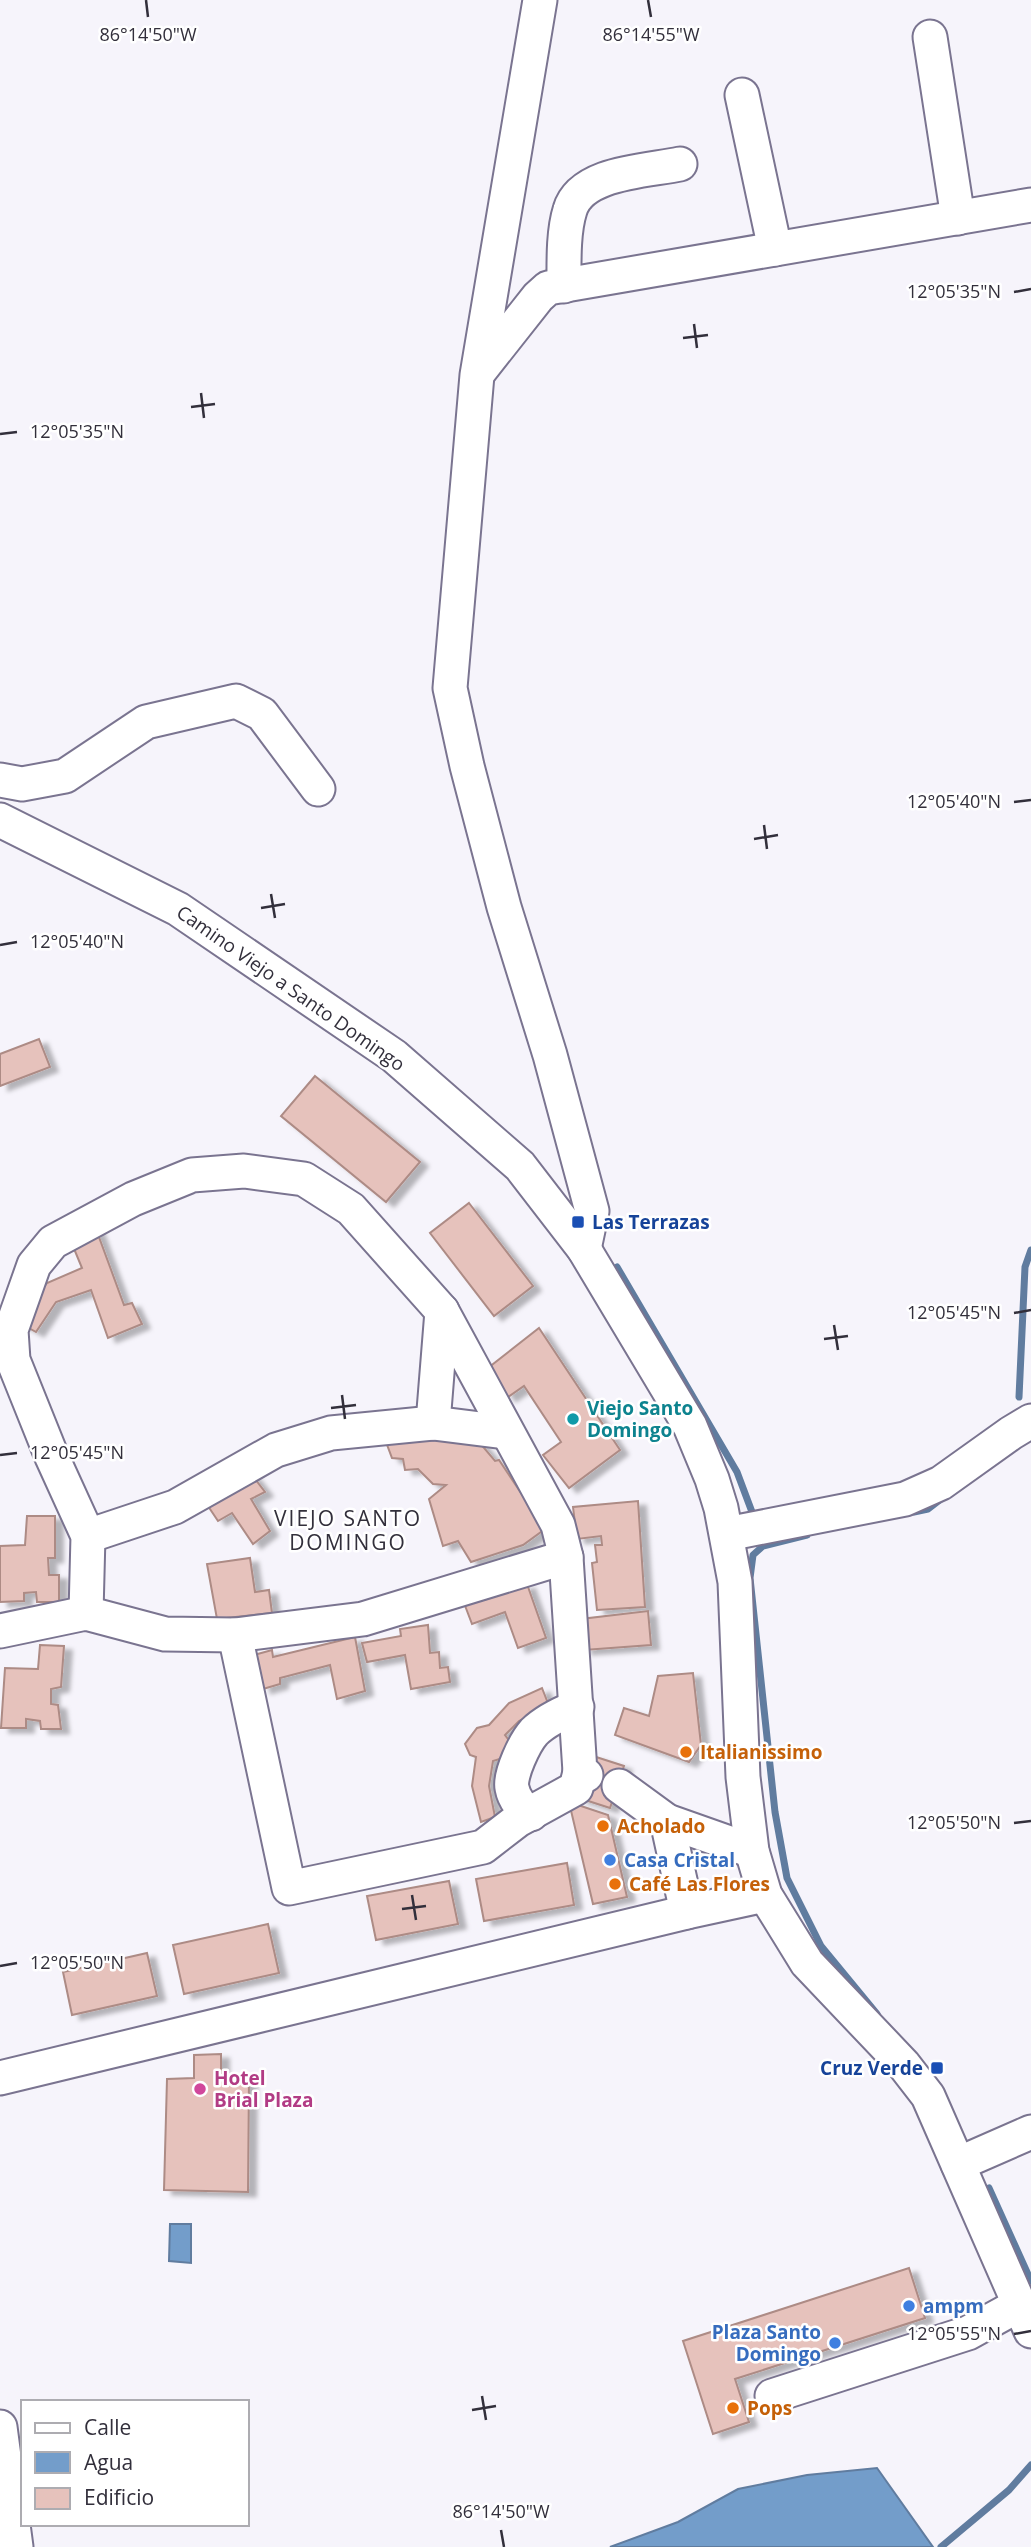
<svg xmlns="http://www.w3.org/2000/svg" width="1031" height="2547" font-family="'Open Sans',sans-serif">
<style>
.water{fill:#739dca;stroke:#607c9f;stroke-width:2}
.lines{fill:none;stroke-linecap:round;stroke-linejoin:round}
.stream{stroke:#607c9f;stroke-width:7}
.building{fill:#e6c2bc;stroke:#ad8b85;stroke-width:2;filter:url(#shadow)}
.minor-casing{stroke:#7a7490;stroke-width:37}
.minor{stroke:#fff;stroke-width:33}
.ticks{fill:none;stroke:#322f3b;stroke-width:2.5}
.transit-dot{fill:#1a4fb4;stroke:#fff;stroke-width:2.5}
.culture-dot{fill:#0f9aa8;stroke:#fff;stroke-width:2.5}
.food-dot{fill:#e8710a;stroke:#fff;stroke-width:2.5}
.shop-dot{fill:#3f7fe0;stroke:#fff;stroke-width:2.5}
.hotel-dot{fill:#d1479c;stroke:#fff;stroke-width:2.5}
.labels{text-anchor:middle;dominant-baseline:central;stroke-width:5;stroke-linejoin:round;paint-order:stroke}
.street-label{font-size:19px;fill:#322f3b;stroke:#fff}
.transit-label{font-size:19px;font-weight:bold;fill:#164399;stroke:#fff;text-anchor:start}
.culture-label{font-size:19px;font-weight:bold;fill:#0d838f;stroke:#fff;text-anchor:start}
.food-label{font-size:19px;font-weight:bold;fill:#c56008;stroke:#fff;text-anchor:start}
.shop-label{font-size:19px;font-weight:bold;fill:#366cbe;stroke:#fff;text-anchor:start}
.hotel-label{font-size:19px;font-weight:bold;fill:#b23c85;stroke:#fff;text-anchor:start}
.neighbourhood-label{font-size:21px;letter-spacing:2px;fill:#322f3b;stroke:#fff}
.ticks-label{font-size:18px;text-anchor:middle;fill:#322f3b;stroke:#fff;stroke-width:5;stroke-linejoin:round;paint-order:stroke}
</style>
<defs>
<filter id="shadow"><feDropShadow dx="8" dy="4.5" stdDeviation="2" flood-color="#0004"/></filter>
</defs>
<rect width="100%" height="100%" fill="#f6f4fb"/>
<!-- water -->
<g class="water">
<path d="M170,2224h21v39l-22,-2z"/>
<path d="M877,2468l56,79h-323l68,-25 60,-33 69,-14z"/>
</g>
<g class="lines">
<!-- stream -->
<g class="stream">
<path d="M617,1267l120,205 15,40"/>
<path d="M1019,1397l6,-130 6,-17"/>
<path d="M914,1512l14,-3 13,-10"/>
<path d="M807,1535l-44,11 -10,9 -3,23 25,234 12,66 34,68 56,68"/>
<path d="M989,2188l42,93"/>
<path d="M941,2547l68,-57 22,-25"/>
</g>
</g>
<!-- building -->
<g class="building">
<path d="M39,1039l11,28 -50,19v-32z"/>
<path d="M315,1076l105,86 -34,40 -105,-86z"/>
<path d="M469,1203l64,83 -39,30 -64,-83z"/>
<path d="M96,1229l28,76 8,-2 10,21 -34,14 -17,-48 -35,12 -20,30 -18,-10 29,-39 35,-15 -12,-29z"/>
<path d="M539,1328l81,122 -51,38 -26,-33 18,-13 -37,-56 -16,11 -20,-29z"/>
<path d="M383,1434l91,2 21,25 4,-1 46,69 -22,16 -52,17 -13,-21 -15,5 -14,-47 17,-14 -13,-1 -15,-15 -13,1 -2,-11 -11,-1z"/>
<path d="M252,1475l13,17 -14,7 19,32 -17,13 -21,-31 -14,8 -12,-18z"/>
<path d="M638,1501l7,106 -48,3 -5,-47 5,-1 -2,-17h7l-1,-9 -24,3 -4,-32z"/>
<path d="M27,1516h28v42h-7l1,17h10v27h-22l-1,-10 -12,1v8l-24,1v-56l25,-1z"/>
<path d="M250,1558l5,34 14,-2 3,23 -55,6 -10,-55z"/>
<path d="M527,1584l19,54 -28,10 -13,-36 -33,12 -8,-21z"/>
<path d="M648,1611l3,34 -67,5 -3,-31z"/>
<path d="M428,1625l2,28 9,-1 1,16 8,-1 2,15 -39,7 -6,-34 -38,7 -5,-19 39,-7 -1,-7z"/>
<path d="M355,1637l10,54 -28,8 -7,-34 -50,13v6l-17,5 -9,-34 18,-5 1,7z"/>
<path d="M40,1645l24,1 -3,41 -10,2v15l7,1 3,24h-20l-1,-8 -14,-2v9h-25l4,-60 33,1z"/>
<path d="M693,1673l8,72 -12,17 -74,-27 9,-27 25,8 9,-40z"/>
<path d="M542,1688l7,18 -30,15 -14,14 6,8 -8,15 -10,3 -4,25 6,31 -14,5 -9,-36 4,-29 -6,-2 -5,-11 12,-16 12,-3 20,-22z"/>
<path d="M593,1756l31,10 -14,42 -31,-10z"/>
<path d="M569,1802l39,13 19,82 -34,7z"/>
<path d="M567,1863l7,42 -90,16 -8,-42z"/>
<path d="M449,1881l9,43 -82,16 -9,-44z"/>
<path d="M268,1924l11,49 -95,21 -11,-49z"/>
<path d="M147,1953l10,43 -85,19 -9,-43z"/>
<path d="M221,2054v24h28l-1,114 -84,-2 3,-111 27,-1v-23z"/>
<path d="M909,2268l16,50 -190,61 14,43 -36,12 -30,-93z"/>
</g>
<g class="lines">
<defs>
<g id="minor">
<path d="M540,0l-63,375 -27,313 17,78 37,141 46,148 42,156 -8,38"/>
<path d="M930,37l28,181"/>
<path d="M742,95l33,154"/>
<path d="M564,286c0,-23 -1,-54 6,-76 11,-38 77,-39 110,-46"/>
<path d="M478,373l60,-76 10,-9 483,-83"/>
<path d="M0,780l22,4 43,-8 81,-54 90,-21 26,13 56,75"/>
<path d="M0,820l178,89 216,147 126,110 64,83 106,177 22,53 9,29 14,74 8,195 9,74 13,44 42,68 97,102 24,31 103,235"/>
<path d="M433,1423l9,-112"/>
<path d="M727,1534l178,-35 36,-16 70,-50 20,-12"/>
<path d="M88,1536l87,-29 101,-57 55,-17 102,-10 72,9"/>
<path d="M86,1613l2,-77 -36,-79 -39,-97 -2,-30 23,-65 19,-23 80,-43 59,-24 52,-4 60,8 47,30 91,102 116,214 8,32 14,215 6,3"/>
<path d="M0,1631l86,-18 79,21 70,1 128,-16 203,-62"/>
<path d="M235,1635l54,253 194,-41 35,-27 58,-32 4,-16"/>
<path d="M619,1786l48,35 85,30"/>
<path d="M531,1814c-9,-5 -17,-15 -19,-26 -3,-13 13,-46 22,-56 11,-11 28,-19 43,-25"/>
<path d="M667,1821l20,91"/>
<path d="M0,2078l687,-166 78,-17"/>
<path d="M958,2164l73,-32"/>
<path d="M772,2396l196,-63 51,-28"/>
<path d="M0,2427l16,120"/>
</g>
</defs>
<!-- minor casing -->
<use href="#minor" class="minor-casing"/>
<!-- minor -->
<use href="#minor" class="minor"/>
</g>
<!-- ticks -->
<path class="ticks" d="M146,0l2,17M648,0l3,17M1014,292l17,-3M694,324l3,24M683,338l25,-3M201,393l3,25M191,407l24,-3M0,434l17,-2M1014,802l17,-2M764,825l3,24M754,839l24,-4M271,894l4,24M261,908l24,-4M0,945l17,-3M1014,1313l17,-3M834,1325l4,25M824,1339l24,-3M342,1395l3,24M331,1408l25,-3M0,1455l17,-2M1014,1823l17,-2M412,1895l4,25M402,1909l24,-3M0,1966l17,-3M1014,2334l17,-3M482,2396l4,24M472,2410l24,-4M501,2530l3,17"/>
<!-- markers -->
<g class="transit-dot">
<rect x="571" y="1215" width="14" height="14" rx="3.5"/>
<rect x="930" y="2061" width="14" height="14" rx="3.5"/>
</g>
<circle class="culture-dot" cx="573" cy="1419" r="7"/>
<g class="food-dot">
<circle cx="686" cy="1752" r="7"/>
<circle cx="603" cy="1826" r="7"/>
<circle cx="615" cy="1884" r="7"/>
<circle cx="733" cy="2408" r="7"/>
</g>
<g class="shop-dot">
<circle cx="610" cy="1860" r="7"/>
<circle cx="909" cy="2306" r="7"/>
<circle cx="835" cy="2343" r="7"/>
</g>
<circle class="hotel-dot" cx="200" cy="2089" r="7"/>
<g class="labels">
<!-- street labels -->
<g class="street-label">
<text transform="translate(291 988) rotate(35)">Camino Viejo a Santo Domingo</text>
</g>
<!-- transit labels -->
<g class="transit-label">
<text x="592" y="1222">Las Terrazas</text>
<text x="923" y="2068" text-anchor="end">Cruz Verde</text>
</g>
<!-- culture labels -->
<g class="culture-label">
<text x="587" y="1408">Viejo Santo<tspan x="587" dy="22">Domingo</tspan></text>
</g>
<!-- food labels -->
<g class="food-label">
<text x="700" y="1752">Italianissimo</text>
<text x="617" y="1826">Acholado</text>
<text x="629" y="1884">Café Las Flores</text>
<text x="747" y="2408">Pops</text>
</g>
<!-- shop labels -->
<g class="shop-label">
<text x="624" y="1860">Casa Cristal</text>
<text x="923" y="2306">ampm</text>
<text x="821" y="2332" text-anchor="end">Plaza Santo<tspan x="821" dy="22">Domingo</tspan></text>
</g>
<!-- hotel labels -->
<g class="hotel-label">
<text x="214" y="2078">Hotel<tspan x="214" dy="22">Brial Plaza</tspan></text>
</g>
<!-- neighbourhood labels -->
<g class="neighbourhood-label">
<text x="348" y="1518">VIEJO SANTO<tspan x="348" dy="24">DOMINGO</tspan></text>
</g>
</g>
<g class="ticks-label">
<text x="148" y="41">86°14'50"W</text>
<text x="651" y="41">86°14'55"W</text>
<text x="954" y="298">12°05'35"N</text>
<text x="77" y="438">12°05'35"N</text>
<text x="954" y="808">12°05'40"N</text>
<text x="77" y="948">12°05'40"N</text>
<text x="954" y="1319">12°05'45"N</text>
<text x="77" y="1459">12°05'45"N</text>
<text x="954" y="1829">12°05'50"N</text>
<text x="77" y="1969">12°05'50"N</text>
<text x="954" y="2340">12°05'55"N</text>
<text x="501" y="2518">86°14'50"W</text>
</g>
<!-- legend -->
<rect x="21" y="2400" width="228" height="126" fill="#ffffff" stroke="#adacb1" stroke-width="2"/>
<rect x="35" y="2423" width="35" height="10" fill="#ffffff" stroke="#adacb1" stroke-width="2"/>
<text x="84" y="2435" font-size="21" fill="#322f3b">Calle</text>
<rect x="35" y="2452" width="35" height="21" fill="#739dca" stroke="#adacb1" stroke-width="2"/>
<text x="84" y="2470" font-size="21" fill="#322f3b">Agua</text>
<rect x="35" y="2488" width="35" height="21" fill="#e6c2bc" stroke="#adacb1" stroke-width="2"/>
<text x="84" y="2505" font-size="21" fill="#322f3b">Edificio</text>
</svg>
